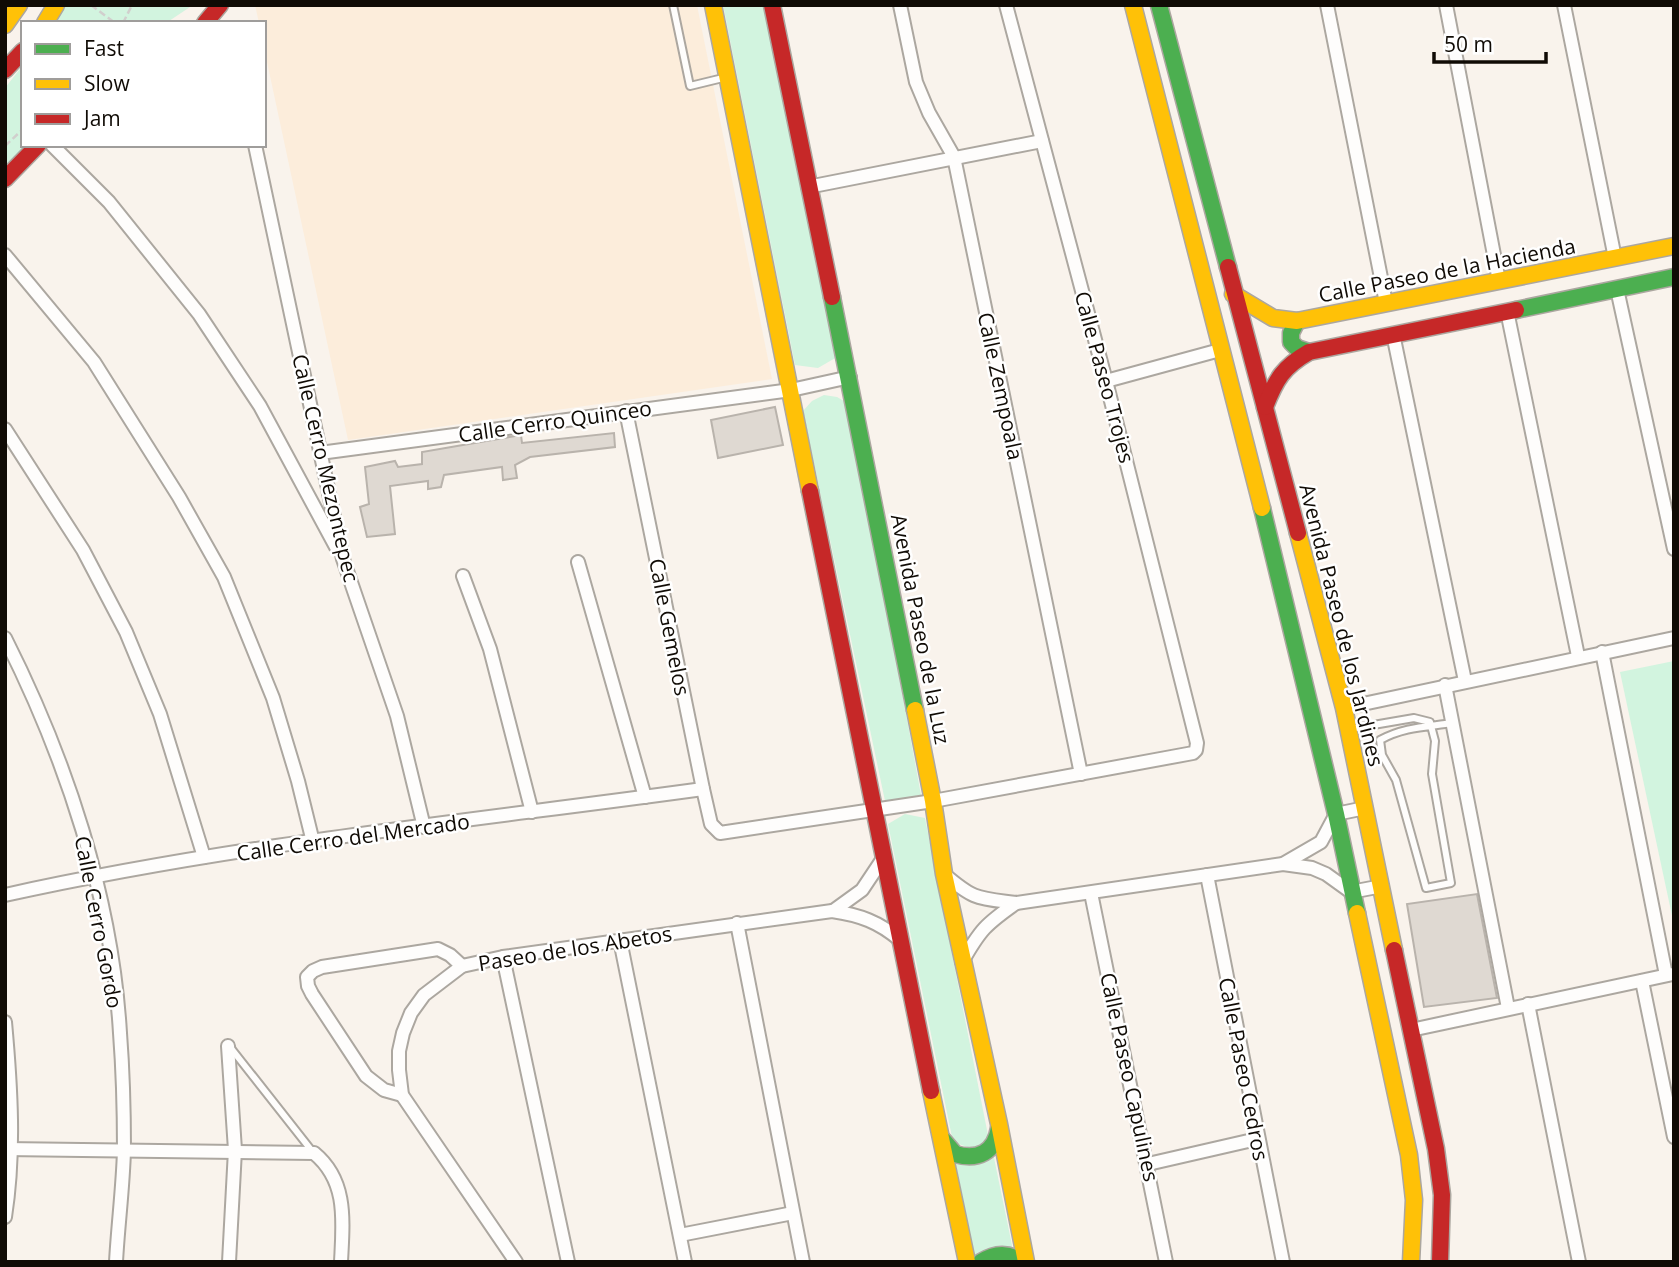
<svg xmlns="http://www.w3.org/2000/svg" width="1679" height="1267" font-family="'Open Sans',sans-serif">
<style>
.built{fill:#fceddb}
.green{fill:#d2f4df}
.building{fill:#dfd9d2;stroke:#b9b3ac;stroke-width:2}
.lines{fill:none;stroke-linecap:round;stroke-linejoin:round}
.lane-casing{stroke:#aca7a0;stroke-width:10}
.street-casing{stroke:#aca7a0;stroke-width:16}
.fast-casing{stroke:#aca7a0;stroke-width:19}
.slow-casing{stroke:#aca7a0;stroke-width:19}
.jam-casing{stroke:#aca7a0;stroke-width:19}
.path{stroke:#d1cfcd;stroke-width:2.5;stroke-dasharray:7 3.5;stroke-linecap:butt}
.lane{stroke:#fefdfc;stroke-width:6}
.street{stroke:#fefdfc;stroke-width:12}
.fast{stroke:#4caf50;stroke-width:16}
.slow{stroke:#ffc107;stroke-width:16}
.jam{stroke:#c62828;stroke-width:16}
.labels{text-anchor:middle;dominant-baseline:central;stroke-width:5;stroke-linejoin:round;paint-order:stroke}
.street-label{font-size:21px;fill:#100b05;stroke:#fff}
</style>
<rect width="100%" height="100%" fill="#f9f3ec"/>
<!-- built -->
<path class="built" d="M255,5h442l75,374 -424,61 -84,-392v-25h-5z"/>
<!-- green -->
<g class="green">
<path d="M65,5h128l-27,18h-113z"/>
<path d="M723,5h45l69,352 -19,11 -23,-3z"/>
<path d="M23,65v80h7l-25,26v-83z"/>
<path d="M824,395l13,2 12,7 72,391 -36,6 -82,-390 9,-10z"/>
<path d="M1674,661v264l-54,-253z"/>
<path d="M905,814l20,4 63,317 -6,9 -9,5 -20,-7 -65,-318z"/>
<path d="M993,1153l20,97 -38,8 -20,-98z"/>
</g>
<!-- building -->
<g class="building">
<path d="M775,407l8,38 -65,13 -7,-38z"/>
<path d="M614,433l1,14 -85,10 -15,8 2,13 -14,2 -1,-13 -58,8 -3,12 -13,2v-8l-38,5 5,48 -28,3 -7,-30 9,-3 -4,-37 30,-6 3,6 24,-3v-12l99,-17 1,8z"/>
<path d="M1477,894l20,104 -73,9 -17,-103z"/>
</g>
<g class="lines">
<defs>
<g id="lane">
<path d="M673,5l17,81 37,-9"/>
<path d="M1350,729l64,-11 16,4 5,19 -3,33 19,109 -25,5 -30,-108 -14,-25 -2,-15c24,-13 46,-13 72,-17"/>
<path d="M230,1047l82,104"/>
</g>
<g id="street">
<path d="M900,5l16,77 13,31 25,44 127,617"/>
<path d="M1327,5l59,298"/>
<path d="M1446,5l53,276"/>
<path d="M1564,5l51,253"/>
<path d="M52,145l57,57 90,112 61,92 76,141"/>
<path d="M255,145l88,414 54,157 27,111"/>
<path d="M808,187l234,-46"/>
<path d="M5,255l89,107 85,135 45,80 49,121 25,83 15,61"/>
<path d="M1617,289l57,260"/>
<path d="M1507,311l71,345"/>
<path d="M1393,334l72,347"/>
<path d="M1106,381l114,-31"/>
<path d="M626,411l77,378 8,35 9,9 213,-32 260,-48 3,-3 1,-7 -91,-362 -100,-376"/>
<path d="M5,429l78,121 43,82 34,82 44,143"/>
<path d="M320,453l471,-63 59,-13"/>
<path d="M578,562l67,235"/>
<path d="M463,576l27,73 42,163"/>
<path d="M5,638c61,121 107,259 115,395 3,39 4,79 4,117 -1,37 -6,75 -8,112"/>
<path d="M1602,652l64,323"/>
<path d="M1445,685l63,323"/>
<path d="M1344,708l330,-70"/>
<path d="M1283,864l29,4 14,6 25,18 31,-6"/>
<path d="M944,874c30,26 34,24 72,29l267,-39 38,-22 15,-28 29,-6"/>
<path d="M1207,875l76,387"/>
<path d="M1091,893l75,369"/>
<path d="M5,895c230,-51 465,-74 698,-106"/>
<path d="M833,911l29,-21 22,-33"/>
<path d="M737,923l66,339"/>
<path d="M620,940l65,322"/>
<path d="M503,957l65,305"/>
<path d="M962,962c18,-32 24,-38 54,-59"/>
<path d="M1642,981l32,156"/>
<path d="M1528,1004l51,258"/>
<path d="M5,1022c6,65 10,131 0,195"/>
<path d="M1411,1030l262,-56"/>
<path d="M228,1046l7,104 -6,112"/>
<path d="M402,1095l-18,-5 -18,-14 -54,-82 -4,-8 -1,-9 6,-6 9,-4 116,-18 12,6 12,11"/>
<path d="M5,1149l309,4c34,28 29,68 27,109"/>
<path d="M1148,1164l109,-25"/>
<path d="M680,1235l113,-22"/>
<path d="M516,1262l-114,-167 -3,-25v-19l4,-18 8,-20 13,-18 38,-29 41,-9 329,-46c28,4 47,11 68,29"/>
</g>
<g id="fast">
<path d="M1159,5l69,262"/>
<path d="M832,297l83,413"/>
<path d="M1516,310l158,-33"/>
<path d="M1297,321l-6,12v9l6,6 12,4"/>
<path d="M1262,508l74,306 21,99"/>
<path d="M943,1140l12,14c23,7 40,-2 44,-26"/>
<path d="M981,1262c14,-9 27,-10 41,0"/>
</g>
<g id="slow">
<path d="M713,5l97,486"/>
<path d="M1133,5l129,503"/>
<path d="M45,23l11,-18"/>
<path d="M5,25l14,-20"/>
<path d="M1233,294l40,24 24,3 377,-75"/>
<path d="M1298,533l46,175 50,242"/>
<path d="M915,710l18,91 11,73 55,250 27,138"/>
<path d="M1357,913l52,242 5,45 -3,62"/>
<path d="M931,1091l36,171"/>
</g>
<g id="jam">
<path d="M772,5l60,292"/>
<path d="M205,23l15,-18"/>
<path d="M5,70l18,-19"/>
<path d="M5,179l33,-34"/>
<path d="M1228,267l70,266"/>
<path d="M1265,407c11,-28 18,-40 44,-55l207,-42"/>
<path d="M810,491l121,600"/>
<path d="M1394,950l42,199 6,46 -2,67"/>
</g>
</defs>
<!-- lane casing -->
<use href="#lane" class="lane-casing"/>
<!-- street casing -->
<use href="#street" class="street-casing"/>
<!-- fast casing -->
<use href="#fast" class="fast-casing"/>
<!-- slow casing -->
<use href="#slow" class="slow-casing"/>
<!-- jam casing -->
<use href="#jam" class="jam-casing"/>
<!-- path -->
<g class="path">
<path d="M91,5l24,18"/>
<path d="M123,23l9,-18"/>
<path d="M5,146l18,-17"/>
</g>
<!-- lane -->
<use href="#lane" class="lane"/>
<!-- street -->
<use href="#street" class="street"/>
<!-- fast -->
<use href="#fast" class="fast"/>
<!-- slow -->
<use href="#slow" class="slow"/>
<!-- jam -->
<use href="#jam" class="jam"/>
</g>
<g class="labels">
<!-- street labels -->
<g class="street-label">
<text transform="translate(1447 270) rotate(-11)">Calle Paseo de la Hacienda</text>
<text transform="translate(1105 377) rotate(75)">Calle Paseo Trojes</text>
<text transform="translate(1001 386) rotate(78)">Calle Zempoala</text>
<text transform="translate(555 421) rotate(-8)">Calle Cerro Quinceo</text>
<text transform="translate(326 468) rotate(77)">Calle Cerro Mezontepec</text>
<text transform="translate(1342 625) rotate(76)">Avenida Paseo de los Jardines</text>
<text transform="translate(670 627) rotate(79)">Calle Gemelos</text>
<text transform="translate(921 629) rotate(79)">Avenida Paseo de la Luz</text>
<text transform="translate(353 837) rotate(-8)">Calle Cerro del Mercado</text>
<text transform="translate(99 922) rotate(79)">Calle Cerro Gordo</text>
<text transform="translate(575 948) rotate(-9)">Paseo de los Abetos</text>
<text transform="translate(1244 1069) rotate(79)">Calle Paseo Cedros</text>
<text transform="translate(1130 1077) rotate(78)">Calle Paseo Capulines</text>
</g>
</g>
<!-- border -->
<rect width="1679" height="1267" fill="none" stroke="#100b05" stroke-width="14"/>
<!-- legend -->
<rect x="21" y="21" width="245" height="126" fill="#ffffff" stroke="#9f9d9b" stroke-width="2"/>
<rect x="35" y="44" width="35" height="10" fill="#4caf50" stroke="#9f9d9b" stroke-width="2"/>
<text x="84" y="56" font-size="21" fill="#100b05">Fast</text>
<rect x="35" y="79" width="35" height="10" fill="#ffc107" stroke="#9f9d9b" stroke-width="2"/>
<text x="84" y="91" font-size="21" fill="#100b05">Slow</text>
<rect x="35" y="114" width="35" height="10" fill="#c62828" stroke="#9f9d9b" stroke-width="2"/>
<text x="84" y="126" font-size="21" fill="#100b05">Jam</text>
<!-- scale -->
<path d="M1434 52v10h112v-10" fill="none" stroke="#100b05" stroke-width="3.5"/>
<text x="1444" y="52" font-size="21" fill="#100b05" stroke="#ffffff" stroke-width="5" paint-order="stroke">50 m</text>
</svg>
